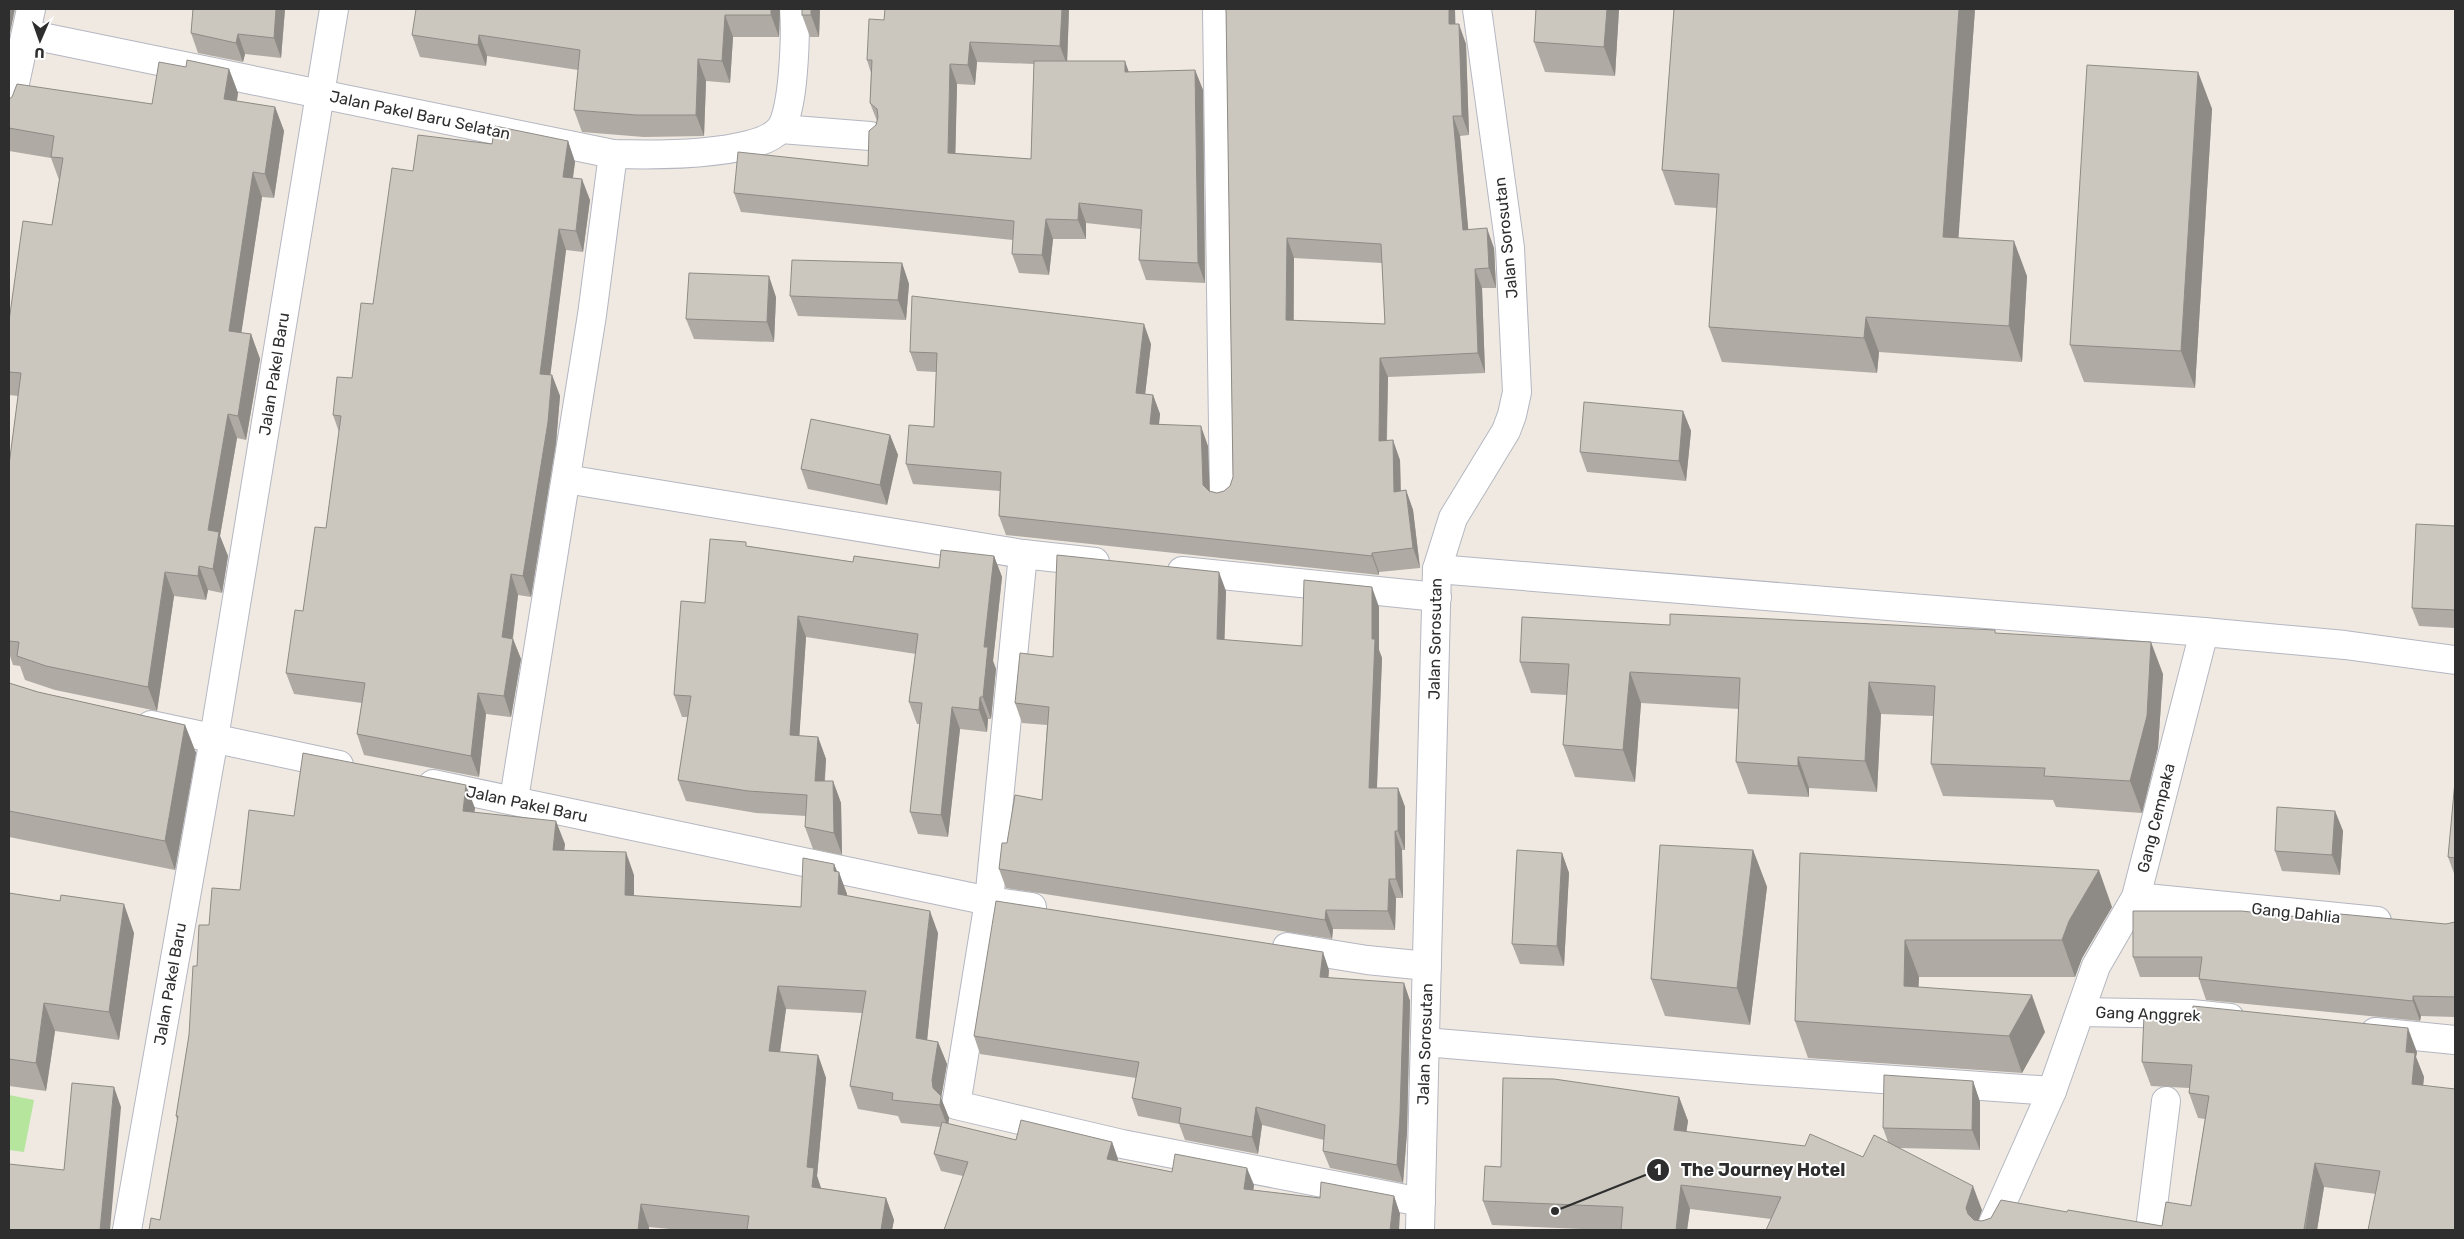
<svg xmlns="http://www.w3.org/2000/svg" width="2464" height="1239" font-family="Rubik,sans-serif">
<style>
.green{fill:#b6e59e}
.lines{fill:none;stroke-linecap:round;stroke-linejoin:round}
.minor-casing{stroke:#b4b7c1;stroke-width:30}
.tertiary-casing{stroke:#b4b7c1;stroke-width:30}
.minor{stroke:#fff;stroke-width:28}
.tertiary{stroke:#fff;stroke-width:28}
.wall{fill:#afaba4;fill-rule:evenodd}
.shaded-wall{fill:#8e8b86}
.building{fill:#cbc7bf;stroke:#8e8b86;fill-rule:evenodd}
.labels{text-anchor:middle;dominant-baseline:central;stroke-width:4;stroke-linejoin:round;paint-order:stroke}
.street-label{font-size:16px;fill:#2e2e2e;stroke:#fff}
.leader{fill:none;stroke:#2e2e2e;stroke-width:2}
.callout-dot{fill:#2e2e2e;stroke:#fff;stroke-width:2}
.mark-label{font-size:15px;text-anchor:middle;font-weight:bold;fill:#fff}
.callout-label{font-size:18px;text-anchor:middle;font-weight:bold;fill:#2e2e2e;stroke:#fff;stroke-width:4;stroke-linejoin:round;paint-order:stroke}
</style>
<rect width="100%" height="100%" fill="#efe9e1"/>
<!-- green -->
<path class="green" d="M9,1095l25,5 -10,52 -15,-2z"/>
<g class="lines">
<defs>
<g id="minor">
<path d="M1217,9l7,488"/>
<path d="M27,34l586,120c36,1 144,3 167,-25 14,-17 16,-97 14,-120"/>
<path d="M9,111l22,-102"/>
<path d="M781,129l89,7"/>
<path d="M566,479l457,75 72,8"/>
<path d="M1023,554l-34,347 -33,204 166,39 299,58"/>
<path d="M1437,569l767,63"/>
<path d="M1182,571l255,26"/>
<path d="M151,725l188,40"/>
<path d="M433,784l556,117 43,6"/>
<path d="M514,799l78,-484 21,-161"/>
<path d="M2136,897l241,24"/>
<path d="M1287,947l80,13 60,6"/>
<path d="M2080,1012l112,2 38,4"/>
<path d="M2375,1032l80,8"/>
<path d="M1425,1042l328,28 299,21"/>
<path d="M1420,1230l17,-661 16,-51 53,-87 6,-16 5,-23 -7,-144 -33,-239"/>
<path d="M1990,1230l62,-139 44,-125 40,-69 68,-265 141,13 110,15"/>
<path d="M2150,1230l16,-129"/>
</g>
<path id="tertiary" d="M127,1230l87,-492 120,-729"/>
</defs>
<!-- minor casing -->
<use href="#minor" class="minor-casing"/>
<!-- tertiary casing -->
<use href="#tertiary" class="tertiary-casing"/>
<!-- minor -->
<use href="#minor" class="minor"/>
<!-- tertiary -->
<use href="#tertiary" class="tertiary"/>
</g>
<!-- wall -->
<g class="wall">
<path d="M193,9h92l-4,49 -36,-4 -2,8 -45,-9 -7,-20z"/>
<path d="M709,9h71l-1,28h-46l-3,46 -24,-2 -2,55 -60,1 -62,-5 -8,-22 4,-40 -91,-14 -1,10 -66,-9 -8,-22z"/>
<path d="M802,9h18l-1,28h-9l-8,-22z"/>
<path d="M1069,9l-2,52 61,11 67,-2 8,20 2,193 -59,-3 -7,-20 2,-31 -55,-6v16h-33l-4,36 -30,-2 -7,-19 1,-14 -272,-28 -7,-19 134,-27 9,-45 -7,-18 1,-30 -4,-13 17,-40zM977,62l57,2 -3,95 -76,-6 2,-69 18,1z"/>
<path d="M1226,9l230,15 10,20 3,91 -9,1 8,93 26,19 2,40h-14l3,85 -97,4 -1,64 13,19 1,31 5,-1 7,20 7,58 -41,4v3l-373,-40 -7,-19 1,-25 -87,-7 -7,-20 28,-37 2,-55 -19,-1 -7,-19 241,-8 -6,50 8,1 7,19 -1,10 49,22 2,45 7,2 7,-2 6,-5 3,-9zM1294,258l88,5 3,61 -91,-3z"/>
<path d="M1536,9h83l-4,67 -70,-4 -11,-30z"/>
<path d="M1674,9h301l-17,228 69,39 -5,86 -143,-10 -2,21 -155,-11 -13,-35 8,-119 -42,-3 -13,-35z"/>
<path d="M186,67l43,2 9,24 -1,8 38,6 9,24 -10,67 -12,-1 -21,136 10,1 9,25 -14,81 -9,-2 -17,98 8,20 -6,37 -14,-3 -2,10 -32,-4 -17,115 -102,-21 -30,-10 -5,-14 -7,-1 -4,-12v-188l9,-69 -9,-1v-74l43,-96 7,-45 -8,-22 -42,-7v-52l143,5z"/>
<path d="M2198,72l14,37 -17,279 -111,-6 -14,-37z"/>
<path d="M568,141l7,21 -2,16 17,22 -7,52 -17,-2 -16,125h2l8,21 -4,47 -25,154 -13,-2 -5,44 8,20 -10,58 -25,-3 -7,63 -115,-22 -7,-21 5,-31 -68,-9 -8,-21 40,-145 13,-96 -6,-17 19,-37 21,-74 119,-160z"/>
<path d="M902,263l7,21 -3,36 -108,-4 -8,-20z"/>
<path d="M776,297l-2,45 -80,-3 -8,-20z"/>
<path d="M1683,411l8,20 -5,50 -99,-9 -7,-20z"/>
<path d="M890,435l8,20 -11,50 -79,-16 -7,-20z"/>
<path d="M2455,526v102l-36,-2 -7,-18z"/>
<path d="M747,546l106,16 86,6 55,-12 8,21 -9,84 3,8 -5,50h-3l-1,13 -27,-3 -12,108 -30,-3 -8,-22 10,-88h-3l-8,-22 7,-48 -110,-17 -7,99 19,1 8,22 -1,22h8l8,22 1,52 -29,-6 -8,-22 1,-11 -50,-3 -70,-12 -8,-21 10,-63h-6l-8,-22 31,-92z"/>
<path d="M1226,591l-2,49 78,6 77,-39v43l3,8 -5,130h21l7,19v43h-3l1,48h-7l-1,32 -62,-1 -1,10 -326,-51 -7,-19 8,-26 35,-43 5,-75 -25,-2 -7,-20 38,-46z"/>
<path d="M1670,625l326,9 167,40 -5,74 -16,65 -86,-6 -3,-7 -110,-4 -12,-32 2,-48 -52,-2 -4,78 -68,-4v9l-61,-3 -12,-32 3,-53 -98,-6 -6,79 -60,-5 -12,-32 4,-50 -36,-2 -11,-31z"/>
<path d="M9,683l29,9 147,33 11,28 -21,117 -166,-33z"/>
<path d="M2455,781v95l-7,-19z"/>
<path d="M475,808l-1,4 91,32 -1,7 70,24v21l167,11 33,-43 13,30v2l91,37 -11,107 11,2 9,22 -6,34 8,20 -1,6 68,16 96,2 6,17v2l54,11 82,13 -1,5 67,8 74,-2 6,18 -437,-38 -22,-5 -7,-17 6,-27 -39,-4 -3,-7 -40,-7 -8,-23 12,-73 -76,-4 -6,43 38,3 8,23 -9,98 4,12 65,10 8,22 -2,10h-212l-31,-3 -472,-107 -1,-4 13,-81 8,-69 12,-41 31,-35 54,-74z"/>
<path d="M2335,811l8,20 -3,44 -58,-4 -7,-20z"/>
<path d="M1753,850l14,37 -17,138 -85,-9 -14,-37z"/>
<path d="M1562,853l7,20 -5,93 -44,-2 -8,-20z"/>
<path d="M1800,853l312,54 -30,51 -7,19h-156l-1,10 127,45 -23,41 -214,-15 -13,-37z"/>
<path d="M9,893l125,40 -15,107 -64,-9 -9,60 -37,-5z"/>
<path d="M2339,921l107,3 9,-2v95l-34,-1 -1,5 -214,-21 -7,-21v-2h-59l-7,-20z"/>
<path d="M1329,970l-1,8 76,5 6,18 -3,131 -4,51 -73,-15 -7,-17 1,-11 -62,-15 -4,29 -73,-14 -6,-16 -41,-8 -6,-18 4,-20 -156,-24 -6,-18z"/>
<path d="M2417,1052l-1,5 8,20 -1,8 -47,109 -52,-7 -7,43 -546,-11 -81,-10 -3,21h-83l-112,-5 -9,-24 18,-34 178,-70 9,24 -2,11 177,25 25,-15 -5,-14 90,-47 7,21v48l-80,-2 82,62 -4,10 4,1 85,-9 95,14 29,-20 14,-87 -7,-1 -9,-25v-5l-38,-2 -9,-24z"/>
</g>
<!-- shaded-wall -->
<g class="shaded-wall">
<path d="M9,9h6l-6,29z"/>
<path d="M276,9h9l-4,49 -7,-20z"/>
<path d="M771,9h9l-1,28 -8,-22z"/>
<path d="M811,9h9l-1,28 -8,-22z"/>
<path d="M1062,9h7l-2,56 -7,-19z"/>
<path d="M1449,9h6l1,35 -7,-20z"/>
<path d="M1607,9h12l-4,67 -11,-29z"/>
<path d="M1959,9h16l-19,263 -13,-35z"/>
<path d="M725,15l8,22 -3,46 -8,-22z"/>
<path d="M1459,24l7,20 3,91 -7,-19z"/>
<path d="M238,34l7,20 -2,8 -7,-19z"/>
<path d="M479,35l8,21 -1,10 -8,-21z"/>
<path d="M970,42l7,20 -2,23 -7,-20z"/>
<path d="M698,59l8,22 -2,55 -8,-21z"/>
<path d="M1125,61l7,20 -7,-9z"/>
<path d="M950,64l7,20 -2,88 -7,-19z"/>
<path d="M229,69l9,24 -5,30 -9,-24z"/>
<path d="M1195,70l8,20 2,193 -7,-20z"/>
<path d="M2198,72l14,37 -17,279 -14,-37z"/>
<path d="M275,107l9,24 -10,67 -9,-24z"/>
<path d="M1453,116l7,20 10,113 -7,-19z"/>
<path d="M568,141l7,21 -5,35 -7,-20z"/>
<path d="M253,172l9,25 -24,158 -9,-24z"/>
<path d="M582,179l8,21 -7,52 -7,-21z"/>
<path d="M1079,203l7,20v16l-8,-19z"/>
<path d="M1046,219l7,20 -4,36 -7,-20z"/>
<path d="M1487,228l7,20 2,40 -7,-20z"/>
<path d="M559,229l7,21 -18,144 -8,-20z"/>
<path d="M1287,238l7,20 -1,82 -7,-20z"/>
<path d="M2014,241l13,35 -5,86 -13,-36z"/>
<path d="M902,263l7,21 -3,36 -8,-20z"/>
<path d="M1475,269l7,19 3,85 -7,-20z"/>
<path d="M769,276l7,21 -2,45 -7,-20z"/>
<path d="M1866,317l13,35 -2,21 -13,-35z"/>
<path d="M1144,324l7,20 -8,68 -7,-19z"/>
<path d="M251,334l9,25 -14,81 -8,-24z"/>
<path d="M1380,358l8,19 -2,83 -7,-19z"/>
<path d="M552,375l8,21 -4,47 -25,154 -8,-21z"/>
<path d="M1153,395l7,19 -3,29 -7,-19z"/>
<path d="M1683,411l8,20 -5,50 -7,-20z"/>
<path d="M228,414l9,24 -17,98 8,20 -6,37 -9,-24 -5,-39z"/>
<path d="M1201,426l7,20 2,59 -7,-20z"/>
<path d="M890,435l8,20 -11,50 -7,-20z"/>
<path d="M1393,440l7,20 1,51 -7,-19z"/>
<path d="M1406,490l7,20 7,58 -7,-20z"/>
<path d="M1372,553l7,19v3l-7,-19z"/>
<path d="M994,556l8,21 -9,84 3,8 -5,50 -8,-22 1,-50z"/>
<path d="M199,566l9,24 -2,10 -8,-24z"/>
<path d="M165,572l9,24 -17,115 -9,-24z"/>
<path d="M1219,572l7,19 -2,67 -7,-19z"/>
<path d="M511,574l7,21 -8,63 -8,-21z"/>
<path d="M1372,587l7,20v43l3,8 -6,150 -7,-20z"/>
<path d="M798,616l8,21 -8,120 -8,-22z"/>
<path d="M513,639l8,20 -10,58 -7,-21z"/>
<path d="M2151,642l12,32 -5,74 -16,65 -12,-32z"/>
<path d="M1630,672l11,31 -6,79 -12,-32z"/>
<path d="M1869,682l12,32 -4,78 -12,-31z"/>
<path d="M478,693l8,21 -7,63 -8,-21z"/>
<path d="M980,697l8,22 -1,13 -8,-22z"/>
<path d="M952,707l8,22 -12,108 -7,-22z"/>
<path d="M185,725l11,28 -21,117 -10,-29z"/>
<path d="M818,737l8,22 -3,43 -8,-21z"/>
<path d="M1798,757l11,31v9l-11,-31z"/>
<path d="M833,781l8,22 1,52 -8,-22z"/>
<path d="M466,785l9,23 -4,26 -8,-23z"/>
<path d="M1398,788l7,19v43l-7,-19z"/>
<path d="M2335,811l8,20 -3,44 -8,-20z"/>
<path d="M556,821l9,23 -4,29 -8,-23z"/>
<path d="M1395,831l7,19 1,48 -7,-19z"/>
<path d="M1753,850l14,37 -17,138 -13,-37z"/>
<path d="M626,852l8,23v43l-9,-23z"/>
<path d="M1562,853l7,20 -5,93 -7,-20z"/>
<path d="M834,864l5,13v-5l8,22 -1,23 -8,-23 -4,-23z"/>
<path d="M2099,870l13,37 -30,51 -7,19 -13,-37 7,-19z"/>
<path d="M1389,879l7,19 -1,32 -7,-19z"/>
<path d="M124,904l10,29 -15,107 -10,-28z"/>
<path d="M1326,910l7,19 -1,10 -7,-19z"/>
<path d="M930,911l8,22 -13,128 -9,-23z"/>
<path d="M1905,940l14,37 -2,46 -13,-37z"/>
<path d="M1323,952l6,18 -2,25 -7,-18z"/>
<path d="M1404,983l6,18 -3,131 -4,51 -6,-18z"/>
<path d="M778,986l8,23 -9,64 -8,-22z"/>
<path d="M2032,995l13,37 -23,41 -13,-37z"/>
<path d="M2413,996l8,20 -1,5 -7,-20z"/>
<path d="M44,1003l11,28 -9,60 -10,-28z"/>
<path d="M2408,1028l9,24 -1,5 8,20 -3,31 -9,-24 -6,-32z"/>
<path d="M938,1042l9,22 -6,34 8,20 -1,10 -15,-40 -1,-8z"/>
<path d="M818,1055l8,23 -9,98 5,15 -10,-4 -5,-20z"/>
<path d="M1973,1081l7,21v48l-8,-20z"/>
<path d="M114,1087l7,20 -11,123h-10z"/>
<path d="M1679,1097l9,24 -5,34 -9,-25z"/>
<path d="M1256,1107l6,18 -4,29 -6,-17z"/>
<path d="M1112,1142l6,17 -4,18 -7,-18z"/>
<path d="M2315,1163l9,24 -7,43h-12z"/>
<path d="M1247,1168l7,17 -3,22 -7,-18z"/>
<path d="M1681,1185l9,24 -3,21h-11z"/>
<path d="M1973,1186l9,24 -7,20 -9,-22z"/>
<path d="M1394,1196l6,18 -1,16h-9z"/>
<path d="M886,1198l8,22 -2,10h-11z"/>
<path d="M641,1204l8,23v3h-11z"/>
</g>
<!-- building -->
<g class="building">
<path d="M193,9h83l-2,29 -36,-4 -2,9 -45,-10z"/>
<path d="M416,9h355v6h-46l-3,46 -24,-2 -2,56h-60l-62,-5 6,-60 -101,-15 -1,10 -66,-10z"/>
<rect x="802" y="9" width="9" height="6"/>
<path d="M885,9h177l-2,37 -90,-4 -2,23 -18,-1 -2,89 83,6 3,-98h91v11l70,-2 3,193 -59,-3 3,-50 -63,-7 -1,17 -32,-1 -4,36 -30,-1 2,-33 -280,-28 4,-41 130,14 1,-35 7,-6 2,-8 -1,-8 -7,-6 2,-43h-5l2,-41 15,1z"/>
<path d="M1226,9h223v15h10l3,92h-9l10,114 24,-2 2,40 -14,1 3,84 -98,5 -1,83 14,-1 1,52 12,-2 7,58 -41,5v3l-373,-40 2,-44 -95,-8 3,-39 25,2 3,-74 -27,-1 2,-56 232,28 -8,69 17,2 -3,29 51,2 2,59 6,6 8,2 7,-2 6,-5 3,-9zM1287,238l94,6 4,80 -99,-4z"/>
<path d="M1536,9h71l-3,38 -70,-5z"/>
<path d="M1674,9h285l-16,228 71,4 -5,85 -143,-9 -2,21 -155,-11 10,-153 -57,-4z"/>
<path d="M187,60l42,9 -5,30 51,8 -10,67 -12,-2 -24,159 22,3 -13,82 -10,-2 -20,116 11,2 -6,37 -14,-3 -1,10 -33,-4 -17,115 -102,-21 -29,-10 2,-14 -10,-1v-176l12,-92 -12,-1v-51l14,-100 29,4 11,-67 -12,-1 3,-21 -45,-8v-29l3,-2 5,-13 135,20 7,-42 27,5z"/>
<path d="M2087,65l111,7 -17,279 -111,-6z"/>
<path d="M495,126l73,15 -5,36 19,2 -6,52 -17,-2 -19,145 12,1 -4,47 -25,154 -12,-2 -9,63 11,2 -9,57 -26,-3 -7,63 -114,-22 8,-51 -79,-10 9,-63 8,1 12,-84 11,1 15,-112 -8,-1 4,-38 15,1 9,-75 12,1 19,-136 21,3 5,-36 74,9z"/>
<path d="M792,260l110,3 -4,37 -108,-4z"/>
<path d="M689,273l80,3 -2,46 -81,-3z"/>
<path d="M1584,402l99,9 -4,50 -99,-9z"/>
<path d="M811,419l79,16 -10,50 -79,-16z"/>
<path d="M2416,524l39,2v84l-43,-2z"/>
<path d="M710,539l36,3v4l107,16 1,-6 85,12 2,-18 53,6 -10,91h4l-5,50h-3l-1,13 -27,-3 -11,108 -31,-3 12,-109 -13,-1 9,-68 -120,-18 -8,119 28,2 -3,44h18l1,52 -29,-6 2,-32 -59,-4 -70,-11 13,-84 -17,-1 7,-94 24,2z"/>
<path d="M1057,555l162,17 -2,67 85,7 2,-66 68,7v52h3l-6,149h29v43h-3l1,48h-7l-1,32 -62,-1 -1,10 -326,-51 3,-26h5l8,-48 27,5 7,-93 -34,-4 5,-50 33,4z"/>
<path d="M1670,614l325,16v3l156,9 -4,74 -17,65 -86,-5 1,-8 -114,-4 4,-78 -66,-4 -4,79 -67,-4v9l-62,-4 4,-84 -110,-6 -7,78 -60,-5 6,-81 -49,-2 2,-45 148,8z"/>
<path d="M9,683l29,9 147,33 -20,116 -156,-30z"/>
<path d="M303,753l163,32 -3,26 93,10 -3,29 73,2 -1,43 176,12 2,-49 31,6v7l5,1 -1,22 92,17 -14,127 22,4 -6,38 1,8 8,8 -1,9 -48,-5 1,-7 -43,-7 16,-95 -88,-5 -9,65 49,4 -11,112 7,1 -2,19 74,11 -5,32h-134l2,-14 -108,-12 -3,26h-489l2,-12 9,2 18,-104h-2l13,-81 4,-69h4l2,-41h10l3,-37 28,2 9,-80 45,6z"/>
<path d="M2455,781v77l-7,-1z"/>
<path d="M2277,807l58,4 -3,44 -57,-4z"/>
<path d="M1660,845l93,5 -16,138 -86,-9z"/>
<path d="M1517,850l45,3 -5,93 -45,-2z"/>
<path d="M1800,853l299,17 -30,51 -7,19h-157l-1,46 128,9 -23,41 -214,-15z"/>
<path d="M9,893l51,8 1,-6 63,9 -15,108 -65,-9 -8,60 -27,-4z"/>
<path d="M996,901l327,51 -3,25 84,6 -4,131 -3,51 -74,-14 2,-26 -69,-18 -4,30 -73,-14 2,-15 -49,-10 7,-36 -165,-26z"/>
<path d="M2133,911h108l98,10 1,-7 106,10 9,-2v75l-42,-1v5l-214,-22 3,-22h-69z"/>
<path d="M2193,1006l215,22 -2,24 9,1 -3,31 43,5v141h-87l12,-59 -65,-8 -11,66 5,1h-543l15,-33 -100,-12 -5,45h-55l2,-23 -140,-6 2,-35 16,1 2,-89 51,1 125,18 -5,33 131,16 5,-12 53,23 11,-22 99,51 -7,22 2,6 6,6 8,1 9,-3 10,-18 66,12 1,-2 94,16 4,-24 25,4 18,-110 -20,-3 3,-28 -50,-3 2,-47 48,4z"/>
<path d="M1884,1075l89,6 -1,49 -89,-2z"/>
<path d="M72,1083l42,4 -14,143h-91v-66l55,6z"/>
<path d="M1021,1120l91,22 -5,17 65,13 3,-18 72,14 -3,21 76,9 1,-16 73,14 -4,34h-446l24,-68 -34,-8 8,-32 74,18z"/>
</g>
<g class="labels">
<!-- street labels -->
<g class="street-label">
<text transform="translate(420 115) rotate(12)">Jalan Pakel Baru Selatan</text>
<text transform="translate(1506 238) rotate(-96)">Jalan Sorosutan</text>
<text transform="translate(274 374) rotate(-81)">Jalan Pakel Baru</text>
<text transform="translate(1435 639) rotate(-89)">Jalan Sorosutan</text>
<text transform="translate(527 804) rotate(12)">Jalan Pakel Baru</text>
<text transform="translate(2156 818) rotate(-76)">Gang Cempaka</text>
<text transform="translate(2296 913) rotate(6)">Gang Dahlia</text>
<text transform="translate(170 984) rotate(-80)">Jalan Pakel Baru</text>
<text transform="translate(2148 1014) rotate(2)">Gang Anggrek</text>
<text transform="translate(1425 1044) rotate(-88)">Jalan Sorosutan</text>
</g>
</g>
<!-- callouts -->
<path class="leader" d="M1555 1211L1658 1170"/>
<g class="callout-dot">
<circle cx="1555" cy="1211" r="5"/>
<circle cx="1658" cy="1170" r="12"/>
</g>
<g class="mark-label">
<text x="1658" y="1175">1</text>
</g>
<g class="callout-label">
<text x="1763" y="1176">The Journey Hotel</text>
</g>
<!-- border -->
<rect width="2464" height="1239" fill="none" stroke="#2e2e2e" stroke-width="20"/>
<!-- north arrow -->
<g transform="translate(40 40) rotate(182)" stroke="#ffffff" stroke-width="4" paint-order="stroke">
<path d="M0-4L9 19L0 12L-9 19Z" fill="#2e2e2e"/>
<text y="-8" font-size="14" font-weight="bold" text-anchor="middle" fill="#2e2e2e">U</text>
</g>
</svg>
